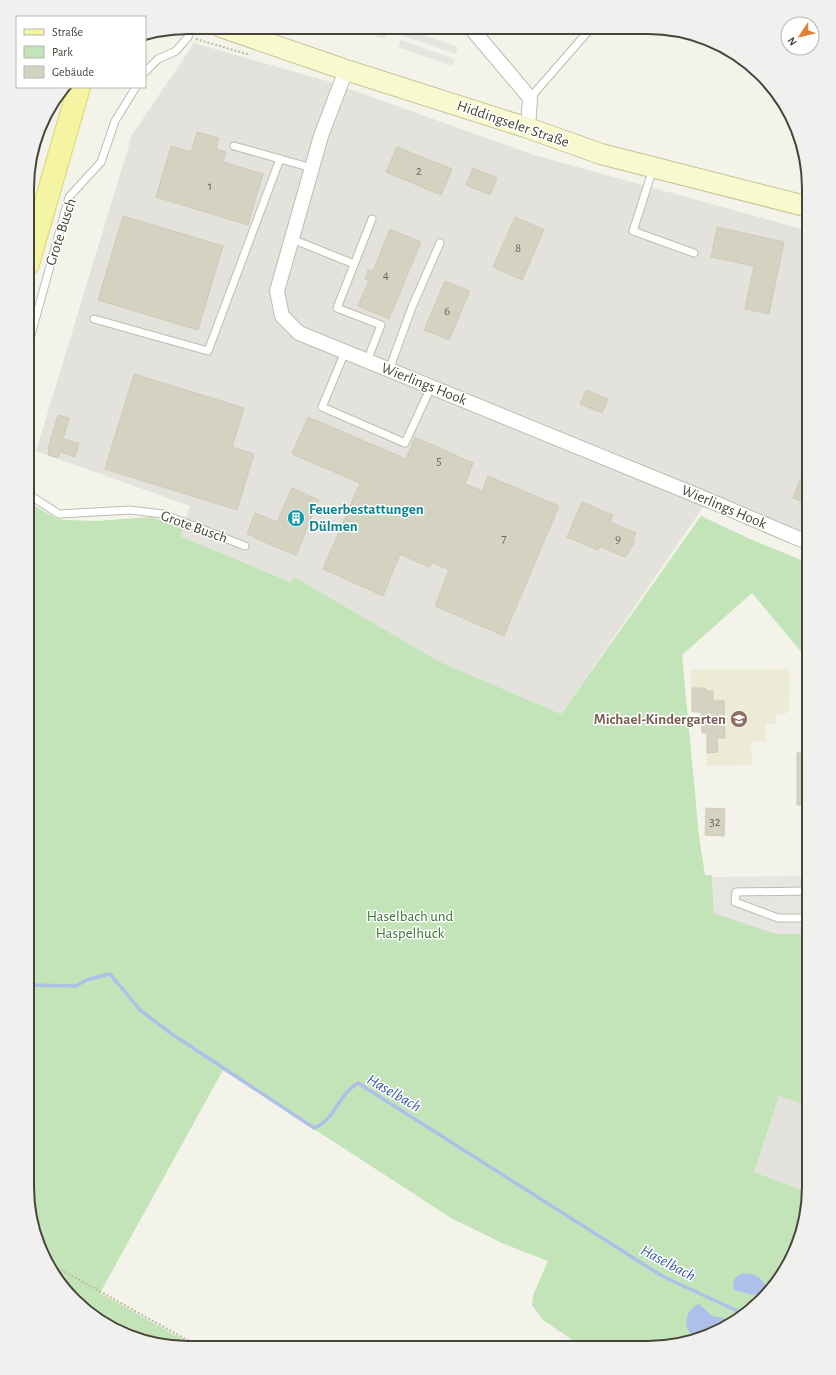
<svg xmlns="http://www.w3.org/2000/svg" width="836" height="1375" font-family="'Alegreya Sans',sans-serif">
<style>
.industrial{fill:#e3e2dc}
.education{fill:#ebebd6}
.green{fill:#c3e3b8}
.parking{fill:#e6e5e1}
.water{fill:#aec0e9}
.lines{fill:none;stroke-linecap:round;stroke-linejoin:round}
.stream{stroke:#aec0e9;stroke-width:3.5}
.building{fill:#d4d2c1;stroke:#cecbb5}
.lane-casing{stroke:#bebdae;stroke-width:9}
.street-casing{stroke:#bebdae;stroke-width:16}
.secondary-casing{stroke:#c5c598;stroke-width:22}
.primary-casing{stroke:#d8d674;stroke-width:24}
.path{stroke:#bebca1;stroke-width:2;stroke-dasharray:2 2;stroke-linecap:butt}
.lane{stroke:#fff;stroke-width:7}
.street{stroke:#fff;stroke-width:14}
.secondary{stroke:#f7f9cf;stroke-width:20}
.primary{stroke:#f4f4a3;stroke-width:22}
.labels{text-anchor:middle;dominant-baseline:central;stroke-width:3;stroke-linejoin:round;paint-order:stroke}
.number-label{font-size:13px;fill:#6a685b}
.street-label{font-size:15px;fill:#474539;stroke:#fff}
.culture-label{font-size:15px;font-weight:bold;fill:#0d838f;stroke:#fff;text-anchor:start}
.education-label{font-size:15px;font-weight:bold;fill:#785e54;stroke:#fff;text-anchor:end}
.park-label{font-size:15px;fill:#387332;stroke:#fff}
.water-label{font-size:16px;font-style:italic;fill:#3d5ca8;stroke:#fff}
.rim{fill:none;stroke:#474539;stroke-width:2}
</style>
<rect width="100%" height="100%" fill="#f3f3ea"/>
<!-- industrial -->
<g class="industrial">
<path d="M194,43l133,38 207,74 275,76v312l-101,-43 -147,214 -121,-52 -146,-84 -2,4 -112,-46 10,-30 -154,-55 96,-316z"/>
<path d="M779,1096l30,10v87l-55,-21z"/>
</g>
<!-- education -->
<path class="education" d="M786,669l4,4 -1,38 -4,3h-9v10h-11l1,17 -15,1 1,23 -45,1v-33h-5l-1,-21h-9l-1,-42z"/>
<!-- green -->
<path class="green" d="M28,502l28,16 8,2 33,1 53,-4 14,4 19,8 -3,7 111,46 3,-5 146,85 121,52 140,-198 49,23 59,24v98l-57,-68 -70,62 17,181 6,39h7l2,38 63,21h32v172l-30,-10 -25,76 55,21v5l-9,41 -24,46 -30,30 -36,21 -61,12h-65l-41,-28 -11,-15 1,-10 15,-34 -44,-17 -53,-26 -228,-148 -123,223 97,54h-30l-41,-11 -36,-21 -30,-30 -21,-36 -12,-62z"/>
<!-- parking -->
<g class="parking">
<path d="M379,28h9l-3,11 -9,-3z"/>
<path d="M405,29l53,18 -2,7 -53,-18z"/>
<path d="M401,40l54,19 -3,7 -54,-19z"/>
<path d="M809,876v58h-32l-63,-21 -2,-36z"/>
</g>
<!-- water -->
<g class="water">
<path d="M741,1274c11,-2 25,4 25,17 -10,8 -21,1 -32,-1 -2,-7 0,-13 7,-16z"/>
<path d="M699,1304l13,12 11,2 8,6c-9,5 -21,15 -31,14 -20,-2 -16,-30 -1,-34z"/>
</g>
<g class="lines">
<!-- stream -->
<path class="stream" d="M27,985l49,1 10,-6 24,-6 30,36 29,22 145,96c21,-8 24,-33 44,-45l304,193 84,39"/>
</g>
<!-- building -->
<g class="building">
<path d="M197,132l22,6 -3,11 10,3 -3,10 40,12 -15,51 -92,-28 15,-51 20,6z"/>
<path d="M397,147l55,22 -11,26 -55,-23z"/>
<path d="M473,168l24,10 -7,17 -24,-10z"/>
<path d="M123,216l100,30 -25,84 -100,-30z"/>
<path d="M515,217l29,13 -22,50 -29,-13z"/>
<path d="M717,227l67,15 -15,72 -24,-5 9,-43 -43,-9z"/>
<path d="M390,229l31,13 -32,77 -31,-13 11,-25 -4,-2 3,-9 5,1z"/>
<path d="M445,281l25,10 -21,49 -25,-10z"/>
<path d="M134,374l110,34 -12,39 22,7 -17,56 -132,-41z"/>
<path d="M586,390l22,9 -6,14 -22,-9z"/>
<path d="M58,415l11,3 -6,21 16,4 -4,14 -15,-5 -2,6 -10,-3 1,-6h-1z"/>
<path d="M308,417l98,42 9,-22 58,26 -8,21 17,7 6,-15 71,30 -55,130 -69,-30 14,-36 -17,-8 -3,5 -29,-13 -17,42 -60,-27 37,-86 -68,-29z"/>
<path d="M800,480l9,4v20l-16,-6z"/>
<path d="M292,488l27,12 -23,55 -9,-4v1l-40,-18 8,-21 22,9z"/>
<path d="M582,502l31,13 -3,7 26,11 -3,8 1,2 -2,4 -2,1 -2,6 -4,3 -24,-11 -2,4 -31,-13z"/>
<path d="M692,688h14v3h7v10h11l1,37h-8l1,14 -11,1v-20h-5l-1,-21h-9z"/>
<rect x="797" y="753" width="12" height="52"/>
<path d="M706,808l19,1 -1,27 -19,-1z"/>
</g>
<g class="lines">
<defs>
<g id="lane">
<path d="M145,72l13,-13 18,-8 12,-14 3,-10"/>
<path d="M530,98l61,-70"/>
<path d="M234,146l78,22"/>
<path d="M655,170l-5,8 -17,53 61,22"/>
<path d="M292,239l62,25"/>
<path d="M94,319l114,32 72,-192"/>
<path d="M28,346l41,-149 32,-35 14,-41 21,-34"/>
<path d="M345,352l-23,55 83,36 26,-56"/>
<path d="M367,361l14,-36 -44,-17 35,-89"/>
<path d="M389,370l23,-63 28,-64"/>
<path d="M28,494l31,20 71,-4 33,4 82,32"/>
<path d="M809,918h-31l-43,-16 1,-10 73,-1"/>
</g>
<g id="street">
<path d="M471,28l59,70 -2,30"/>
<path d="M346,70l-25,66 -44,155 5,25 17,17 409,167 101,43"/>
</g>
<path id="secondary" d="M221,27l125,43 182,58 73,26 208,53"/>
<path id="primary" d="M28,264l51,-177"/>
</defs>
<!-- lane casing -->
<use href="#lane" class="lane-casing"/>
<!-- street casing -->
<use href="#street" class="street-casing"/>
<!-- secondary casing -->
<use href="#secondary" class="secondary-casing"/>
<!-- primary casing -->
<use href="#primary" class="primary-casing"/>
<!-- path -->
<g class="path">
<path d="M170,31l9,3"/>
<path d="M196,39l54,16"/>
<path d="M28,176l17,-61"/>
<path d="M47,1262l153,85"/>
</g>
<!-- lane -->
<use href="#lane" class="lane"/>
<!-- street -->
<use href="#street" class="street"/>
<!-- secondary -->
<use href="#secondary" class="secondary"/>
<!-- primary -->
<use href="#primary" class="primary"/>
</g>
<!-- icons -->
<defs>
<symbol id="building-disc" viewBox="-11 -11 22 22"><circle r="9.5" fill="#0f9aa8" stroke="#fff"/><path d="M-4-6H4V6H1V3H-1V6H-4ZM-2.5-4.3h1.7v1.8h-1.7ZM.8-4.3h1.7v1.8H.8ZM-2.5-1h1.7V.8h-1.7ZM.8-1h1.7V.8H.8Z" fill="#fff"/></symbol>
<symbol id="school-disc" viewBox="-11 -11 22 22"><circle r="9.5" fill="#8d6e63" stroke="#fff"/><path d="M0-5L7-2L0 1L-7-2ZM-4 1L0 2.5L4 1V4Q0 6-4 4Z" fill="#fff"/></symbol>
</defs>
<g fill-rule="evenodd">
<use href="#building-disc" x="286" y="508" width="20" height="20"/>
<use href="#school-disc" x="729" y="709" width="20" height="20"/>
</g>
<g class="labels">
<!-- number labels -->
<g class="number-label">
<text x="419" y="171">2</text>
<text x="210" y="186">1</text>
<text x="518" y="248">8</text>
<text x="386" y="275">4</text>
<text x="447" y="311">6</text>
<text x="439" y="461">5</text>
<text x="504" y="538">7</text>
<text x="618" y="539">9</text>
<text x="715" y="822">32</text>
</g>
<!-- street labels -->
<g class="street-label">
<text transform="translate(513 124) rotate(19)">Hiddingseler Straße</text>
<text transform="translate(61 232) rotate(-72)">Grote Busch</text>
<text transform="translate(424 384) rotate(22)">Wierlings Hook</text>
<text transform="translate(724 507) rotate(23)">Wierlings Hook</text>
<text transform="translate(194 527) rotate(20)">Grote Busch</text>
</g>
<!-- culture labels -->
<g class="culture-label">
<text x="309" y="509">Feuerbestattungen<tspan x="309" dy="17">Dülmen</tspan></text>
</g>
<!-- education labels -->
<g class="education-label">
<text x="726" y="719">Michael-Kindergarten</text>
</g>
<!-- park labels -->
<g class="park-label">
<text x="410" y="916">Haselbach und<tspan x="410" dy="17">Haspelhuck</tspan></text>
</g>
<!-- water labels -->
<g class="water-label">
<text transform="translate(394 1093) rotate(30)">Haselbach</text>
<text transform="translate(668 1263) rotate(28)">Haselbach</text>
</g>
</g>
<!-- crop -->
<path d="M0 0H836V1375H0ZM188 34H648A154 154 0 0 1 802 188V1187A154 154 0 0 1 648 1341H188A154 154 0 0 1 34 1187V188A154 154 0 0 1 188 34Z" fill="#f0f0ef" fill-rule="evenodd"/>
<path class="rim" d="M188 34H648A154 154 0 0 1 802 188V1187A154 154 0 0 1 648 1341H188A154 154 0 0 1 34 1187V188A154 154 0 0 1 188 34Z"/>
<!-- legend -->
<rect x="16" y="16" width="130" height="72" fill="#ffffff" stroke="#b5b5b0"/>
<rect x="24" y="29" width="20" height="6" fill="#f4f4a3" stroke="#b5b5b0"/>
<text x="52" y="36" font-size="12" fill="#474539">Straße</text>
<rect x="24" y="46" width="20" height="12" fill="#c3e3b8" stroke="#b5b5b0"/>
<text x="52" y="56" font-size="12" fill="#474539">Park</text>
<rect x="24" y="66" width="20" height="12" fill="#d4d2c1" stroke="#b5b5b0"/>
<text x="52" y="76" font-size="12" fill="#474539">Gebäude</text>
<!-- north arrow -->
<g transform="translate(800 36) rotate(235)"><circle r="19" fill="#ffffff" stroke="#b5b5b0"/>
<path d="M0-3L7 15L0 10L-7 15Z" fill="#e37f31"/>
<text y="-6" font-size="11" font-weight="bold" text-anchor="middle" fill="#474539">N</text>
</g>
</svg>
